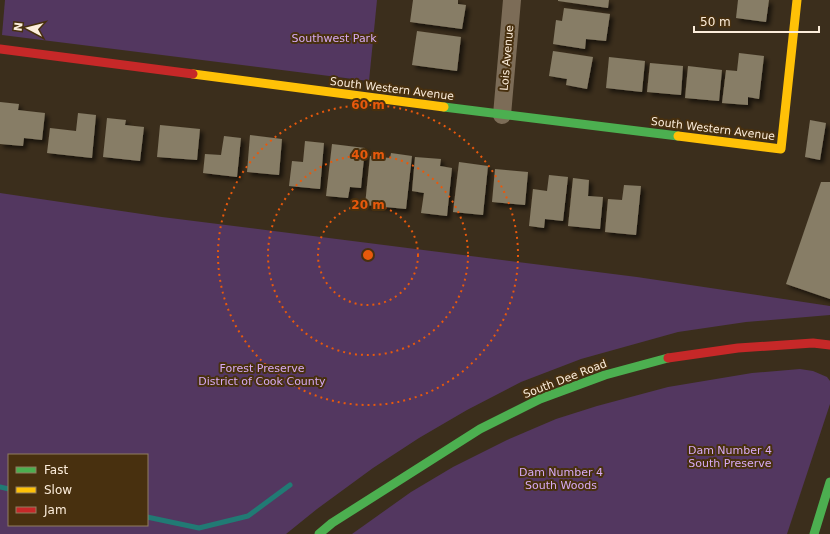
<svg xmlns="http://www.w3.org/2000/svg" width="830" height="534" font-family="'DejaVu Sans',sans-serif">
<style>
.green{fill:#533760;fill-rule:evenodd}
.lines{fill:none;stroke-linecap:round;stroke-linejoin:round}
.stream{stroke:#217a74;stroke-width:5}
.building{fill:#877d66;filter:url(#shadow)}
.street{stroke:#7c6c57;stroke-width:18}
.fast{stroke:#4caf50;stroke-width:9}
.slow{stroke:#ffc107;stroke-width:9}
.jam{stroke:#c62828;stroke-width:9}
.ring{fill:none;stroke:#e8590c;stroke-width:2;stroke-dasharray:2 4}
.labels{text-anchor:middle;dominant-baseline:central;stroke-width:4;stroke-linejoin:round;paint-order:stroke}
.park-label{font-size:11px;fill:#d6aaf3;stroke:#48300f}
.street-label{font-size:11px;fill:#fceddb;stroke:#48300f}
.centre{fill:#e8590c;stroke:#48300f;stroke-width:2}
.ring-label{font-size:12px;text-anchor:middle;font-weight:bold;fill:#e8590c;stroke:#48300f;stroke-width:4;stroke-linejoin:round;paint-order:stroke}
</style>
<defs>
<filter id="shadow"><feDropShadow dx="3.5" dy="3.5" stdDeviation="2" flood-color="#0009"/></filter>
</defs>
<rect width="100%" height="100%" fill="#3b2e1c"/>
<!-- green -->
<g class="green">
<path d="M5,0h372l-8,81 -367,-46z"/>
<path d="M0,193l162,24 475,60 193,29v9l-84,7 -68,10 -97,27 -60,23 -54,28 -48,28 -46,30 -56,41 -31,25h-286zM9,455h138v70h-138z"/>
<path d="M800,369l13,2 14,6 3,4v23l-43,130h-435l59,-42 42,-25 54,-27 49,-21 41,-13 71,-19 84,-14z"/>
</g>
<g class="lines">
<!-- stream -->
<g class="stream">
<path d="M0,487l9,2"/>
<path d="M147,517l52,11 49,-12 42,-31"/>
</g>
</g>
<!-- building -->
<g class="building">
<path d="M413,0h45v4l8,1 -4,24 -52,-7z"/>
<path d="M558,0h51l-1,8 -50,-7z"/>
<path d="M738,0h31l-3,22 -30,-4z"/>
<path d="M564,8l46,6 -4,27 -20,-2 -1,10 -32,-5 3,-24 6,1z"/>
<path d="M417,31l44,6 -4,34 -45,-6z"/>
<path d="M553,51l40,6 -6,32 -21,-4 1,-6 -18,-3z"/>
<path d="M739,53l25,3 -5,43 -11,-2v8l-26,-2 4,-33 11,1z"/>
<path d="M609,57l36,4 -3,31 -36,-4z"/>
<path d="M650,63l33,3 -2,29 -34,-3z"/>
<path d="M688,66l34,4 -3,31 -34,-3z"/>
<path d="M0,102l19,2 -1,6 27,3 -3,27 -18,-2 -1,8 -23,-2z"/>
<path d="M78,113l18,2 -4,43 -45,-5 3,-25 26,3z"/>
<path d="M107,118l19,2 -1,5 19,2 -4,34 -37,-4z"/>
<path d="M810,120l16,3 -6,37 -15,-3z"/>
<path d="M160,125l40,4 -3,31 -40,-3z"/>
<path d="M250,135l32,4 -3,36 -32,-3z"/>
<path d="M224,136l17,2 -4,39 -34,-4 2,-19 16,1z"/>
<path d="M305,141l19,2 -4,46 -31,-3 3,-25 11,1z"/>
<path d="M332,144l33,4 -4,40 -11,-1 -2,11 -22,-2z"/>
<path d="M391,153l21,3 -6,53 -41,-4 5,-49 20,2z"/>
<path d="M415,157l26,2 -1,7 12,2 -5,48 -26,-3 3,-20 -12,-2z"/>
<path d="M459,162l29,4 -5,49 -30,-3z"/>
<path d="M495,169l33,3 -3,33 -33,-3z"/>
<path d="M549,175l19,2 -5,44 -18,-2 -1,9 -15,-2 4,-37 14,2z"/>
<path d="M573,178l16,2 -1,16 15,1 -3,32 -32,-3z"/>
<path d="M821,182h9v117l-44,-15z"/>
<path d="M624,185l17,1 -5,49 -31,-3 3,-33 14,1z"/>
</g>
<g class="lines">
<!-- street -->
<path class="street" d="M502,115l10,-115"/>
<!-- fast -->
<g class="fast">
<path d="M444,107l234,29"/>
<path d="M319,534l13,-11 148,-94 60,-30 65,-24 63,-17"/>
<path d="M814,534l16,-52"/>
</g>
<!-- slow -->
<g class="slow">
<path d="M193,74l251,33"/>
<path d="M678,136l103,13 16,-149"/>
</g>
<!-- jam -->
<g class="jam">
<path d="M0,49l193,25"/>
<path d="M668,358l70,-10 75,-5 17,2"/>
</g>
</g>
<!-- distance rings -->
<g class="ring">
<circle cx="368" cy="255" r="50"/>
<circle cx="368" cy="255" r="100"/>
<circle cx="368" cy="255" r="150"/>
</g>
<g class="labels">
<!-- park labels -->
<g class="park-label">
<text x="334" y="38">Southwest Park</text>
<text x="262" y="368">Forest Preserve<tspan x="262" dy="13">District of Cook County</tspan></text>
<text x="730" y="450">Dam Number 4<tspan x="730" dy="13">South Preserve</tspan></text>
<text x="561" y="472">Dam Number 4<tspan x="561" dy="13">South Woods</tspan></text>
</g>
<!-- street labels -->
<g class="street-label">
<text transform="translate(507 58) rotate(-85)">Lois Avenue</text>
<text transform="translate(392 89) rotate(7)">South Western Avenue</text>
<text transform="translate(713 129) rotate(7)">South Western Avenue</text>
<text transform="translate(565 379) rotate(-21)">South Dee Road</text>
</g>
</g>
<circle cx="368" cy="255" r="6" class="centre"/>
<g class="ring-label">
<text x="368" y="109">60 m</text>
<text x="368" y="159">40 m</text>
<text x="368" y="209">20 m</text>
</g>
<!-- legend -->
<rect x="8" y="454" width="140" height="72" fill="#48300f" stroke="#907c61"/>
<rect x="16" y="467" width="20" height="6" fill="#4caf50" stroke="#907c61"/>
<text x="44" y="474" font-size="12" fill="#fceddb">Fast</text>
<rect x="16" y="487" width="20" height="6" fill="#ffc107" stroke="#907c61"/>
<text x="44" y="494" font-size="12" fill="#fceddb">Slow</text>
<rect x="16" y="507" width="20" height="6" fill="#c62828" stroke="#907c61"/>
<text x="44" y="514" font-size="12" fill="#fceddb">Jam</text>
<!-- north arrow -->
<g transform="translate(28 28) rotate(277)" stroke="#48300f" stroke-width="3" paint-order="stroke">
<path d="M0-3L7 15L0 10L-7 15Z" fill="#fceddb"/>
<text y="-6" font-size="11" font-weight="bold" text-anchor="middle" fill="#fceddb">N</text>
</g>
<!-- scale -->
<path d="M694 26v6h125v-6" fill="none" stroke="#fceddb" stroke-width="2"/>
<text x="700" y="26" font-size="12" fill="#fceddb" stroke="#48300f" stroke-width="3" paint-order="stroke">50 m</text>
</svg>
